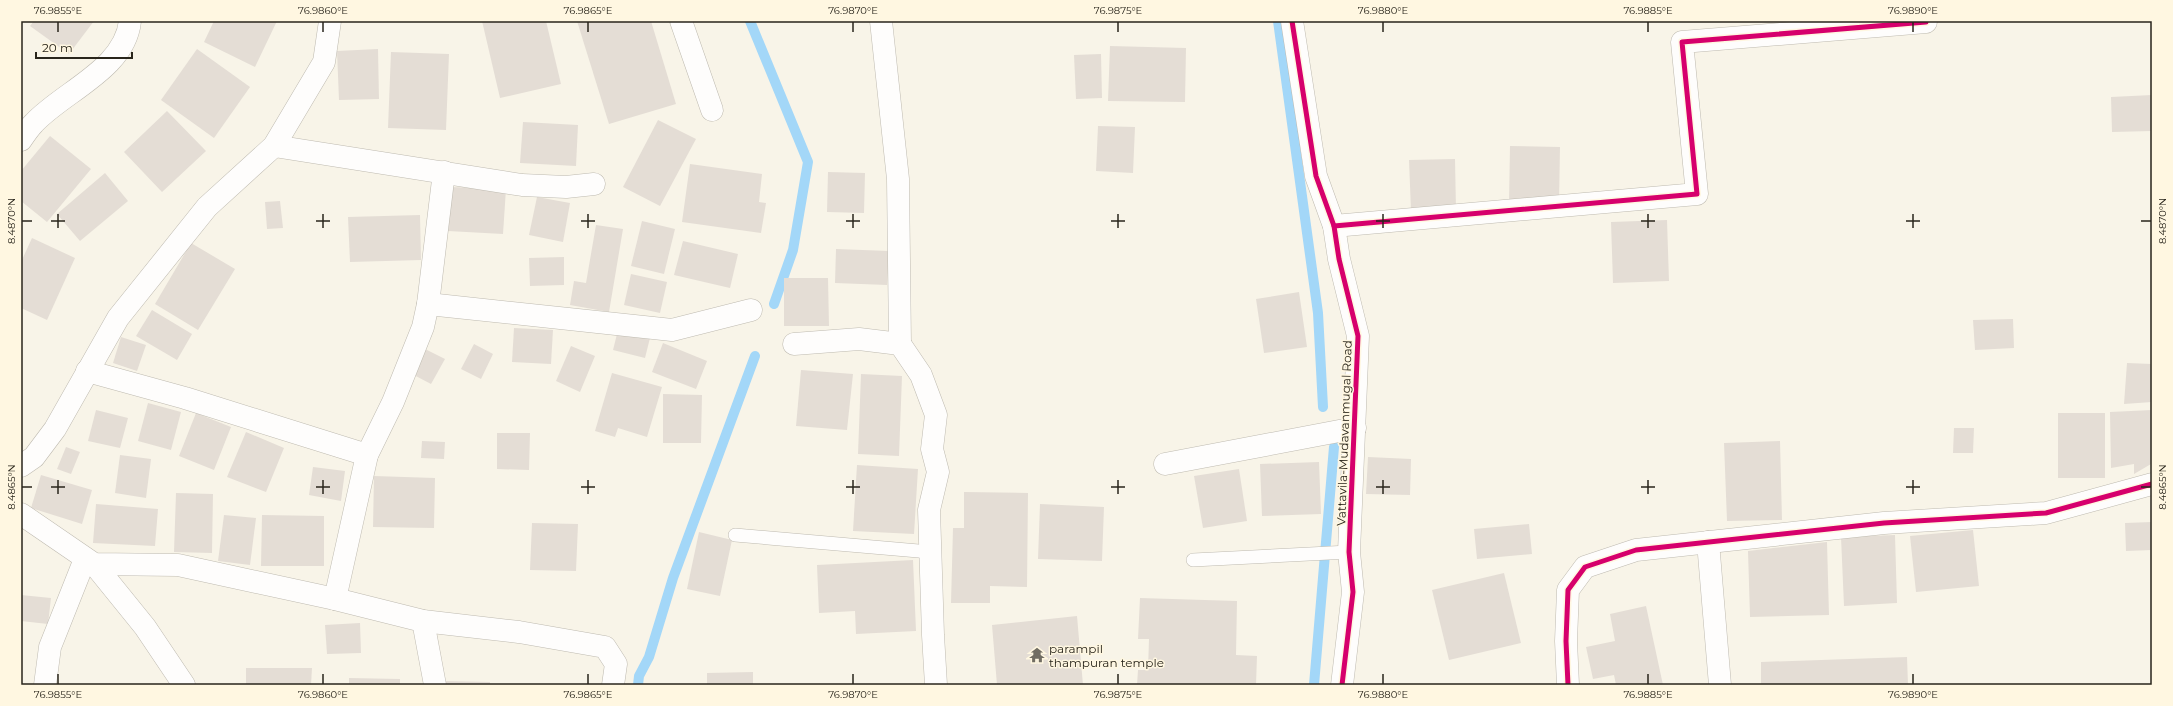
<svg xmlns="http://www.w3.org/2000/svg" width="2173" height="706" font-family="Montserrat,sans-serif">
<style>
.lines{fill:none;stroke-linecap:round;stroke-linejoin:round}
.stream{stroke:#a3d7f8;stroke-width:10}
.building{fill:#e4ddd5}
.service-casing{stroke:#bebab0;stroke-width:14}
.minor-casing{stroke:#bebab0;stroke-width:23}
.tertiary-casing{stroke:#bebab0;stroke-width:23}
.service{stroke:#fefdfc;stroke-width:13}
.minor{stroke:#fefdfc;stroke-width:22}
.tertiary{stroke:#fefdfc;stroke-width:22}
.cycleway-casing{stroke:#fff7e1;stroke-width:8}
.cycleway{stroke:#d6006c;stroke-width:5}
.ticks{fill:none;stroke:#29251b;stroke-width:1.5}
.labels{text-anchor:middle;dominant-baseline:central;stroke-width:3;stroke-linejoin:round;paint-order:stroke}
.street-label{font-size:12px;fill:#29251b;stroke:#fff7e1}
.poi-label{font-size:12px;fill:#29251b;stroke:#fff7e1;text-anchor:start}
.neatline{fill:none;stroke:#29251b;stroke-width:1.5}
.ticks-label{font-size:10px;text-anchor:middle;fill:#29251b}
</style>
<rect width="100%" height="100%" fill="#f8f4e8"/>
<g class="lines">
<!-- stream -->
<g class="stream">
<path d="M750,21l58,141 -15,88 -19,54"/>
<path d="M1278,21l40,292 5,94"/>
<path d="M638,685l1,-9 10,-19 24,-79 82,-222"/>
<path d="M1314,685l20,-238"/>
</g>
</g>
<!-- building -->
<g class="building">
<path d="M34,21h60l-25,33 -39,-28z"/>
<path d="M214,21h63l-22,46 -51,-25z"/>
<path d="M482,21h64l15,63 -61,14z"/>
<path d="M577,21h74l25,83 -67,20z"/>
<path d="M1110,46l76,2 -1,54 -77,-1z"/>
<path d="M197,49l53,38 -36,51 -53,-38z"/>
<path d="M378,49l1,50 -40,1 -2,-49z"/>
<path d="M391,52l58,2 -3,76 -58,-2z"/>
<path d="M1101,54l1,44 -26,1 -2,-44z"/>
<path d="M2152,95v36l-40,1 -1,-35z"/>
<path d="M167,111l39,40 -44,41 -38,-40z"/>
<path d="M658,120l38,19 -36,67 -37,-19z"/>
<path d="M523,122l55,3 -2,41 -56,-3z"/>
<path d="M1098,126l37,1 -2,46 -37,-2z"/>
<path d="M50,136l41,33 -44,53 -26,-21v-30z"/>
<path d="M1510,146l50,1 -1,57h-50z"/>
<path d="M1455,159l1,51 -45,1 -2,-51z"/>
<path d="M690,164l72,10 -3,28 7,1 -5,30 -79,-11z"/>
<path d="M828,172l37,1 -1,40 -37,-1z"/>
<path d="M105,173l23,28 -48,40 -23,-27z"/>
<path d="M450,187l56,2 -3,45 -55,-3z"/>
<path d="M537,197l33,6 -7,39 -34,-7z"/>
<path d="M280,201l3,27 -16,1 -2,-27z"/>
<path d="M420,215l1,45 -71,2 -2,-45z"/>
<path d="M1667,220l2,61 -56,2 -2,-61z"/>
<path d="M642,221l33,8 -11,45 -33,-8z"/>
<path d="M596,225l27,4 -14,83 -39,-7 4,-24 12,2z"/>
<path d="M32,238l43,20 -28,62 -26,-12v-46z"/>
<path d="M683,241l55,13 -8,34 -56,-13z"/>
<path d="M191,243l44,26 -37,61 -43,-26z"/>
<path d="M836,249l53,2 -2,34 -52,-2z"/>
<path d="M564,257v28l-34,1 -1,-28z"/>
<path d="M631,274l36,8 -7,31 -36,-8z"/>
<path d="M784,278h44l1,48h-45z"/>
<path d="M1299,292l8,55 -43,6 -8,-54z"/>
<path d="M152,310l40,24 -15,26 -41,-24z"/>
<path d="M2013,319l1,29 -39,2 -2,-30z"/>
<path d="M514,328l39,2 -2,34 -39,-2z"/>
<path d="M618,330l32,8 -5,20 -32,-8z"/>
<path d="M121,337l25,8 -9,26 -24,-8z"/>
<path d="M663,343l44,18 -11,28 -44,-17z"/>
<path d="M474,344l19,10 -12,25 -20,-10z"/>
<path d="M571,346l24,10 -15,36 -24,-11z"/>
<path d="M425,349l20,10 -14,25 -19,-10z"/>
<path d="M2127,363l25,1v38l-28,2z"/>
<path d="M801,370l52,4 -6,56 -51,-4z"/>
<path d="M612,373l50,14 -15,50 -29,-9 -3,9 -20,-6z"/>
<path d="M861,374l41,2 -3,80 -41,-2z"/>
<path d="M663,394l39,1 -1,48h-38z"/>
<path d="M148,403l33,9 -10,38 -33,-9z"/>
<path d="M96,410l32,8 -8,30 -32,-7z"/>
<path d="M2152,410l-1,54 -17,10v-10l-23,4 -1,-56z"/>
<path d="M196,413l35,14 -17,43 -35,-14z"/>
<rect x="2058" y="413" width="47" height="65"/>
<path d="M1954,428h20l-1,25h-20z"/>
<path d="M246,432l38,16 -18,44 -39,-15z"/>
<path d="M497,433h33l-1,37 -32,-1z"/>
<path d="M422,441l23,1 -1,17 -23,-1z"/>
<path d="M1780,441l2,79 -55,1 -3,-78z"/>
<path d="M66,447l14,5 -9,22 -14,-5z"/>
<path d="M120,455l31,4 -5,39 -31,-5z"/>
<path d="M1368,457l43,2 -1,36 -44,-1z"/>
<path d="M1319,462l2,52 -59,2 -2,-52z"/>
<path d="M857,465l61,4 -4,65 -61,-3z"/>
<path d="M313,467l32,4 -4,30 -32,-6z"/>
<path d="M1239,469l8,52 -44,7 -9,-52z"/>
<path d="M41,475l51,15 -10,34 -51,-16z"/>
<path d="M374,476l61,2 -1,50 -61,-1z"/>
<path d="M964,492l64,1 -1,94 -37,-1v17h-39l2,-75h11z"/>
<path d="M176,493l37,1 -1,59 -38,-1z"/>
<path d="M96,504l62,5 -3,37 -62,-3z"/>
<path d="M1040,504l64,3 -2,54 -64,-2z"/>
<path d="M224,515l32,3 -6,47 -32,-4z"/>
<path d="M262,515l62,1v50h-63z"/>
<path d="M2152,522v28l-26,1 -1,-28z"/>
<path d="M532,523l46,1 -2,47 -46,-1z"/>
<path d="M1529,524l3,30 -55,5 -3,-30z"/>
<path d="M1973,530l6,56 -63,6 -6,-56z"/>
<path d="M699,532l33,8 -12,56 -33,-7z"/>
<path d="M1895,535l2,68 -53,3 -3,-69z"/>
<path d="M1827,542l2,73 -79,2 -2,-66z"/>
<path d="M913,560l3,71 -60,3 -1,-23 -36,2 -2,-48z"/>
<path d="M1504,573l17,70 -72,17 -17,-70z"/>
<path d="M21,595l30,3 -3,26 -27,-3z"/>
<path d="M1140,598l97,3 -1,54 21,1 -1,29h-119l1,-15h10l1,-31h-11z"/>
<path d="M1646,606l17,79h-47l-2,-10 -21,4 -7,-32 29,-6 -5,-27z"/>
<path d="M1077,616l6,69h-86l-5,-60z"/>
<path d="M360,623l1,30 -34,1 -2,-29z"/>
<path d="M1907,657l1,28h-147v-23z"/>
<path d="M246,668h66l-1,17h-65z"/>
<path d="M753,672v13h-46v-12z"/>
<path d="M349,678l51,1v6h-51z"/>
<path d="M443,681l47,1v3h-48z"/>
</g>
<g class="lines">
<defs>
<g id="service">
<path d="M735,535l195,17"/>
<path d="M1193,560l156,-8"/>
</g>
<g id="minor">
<path d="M681,21l31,89"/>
<path d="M881,21l17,158 2,165"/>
<path d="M1292,21l24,155 18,50 5,33 19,77 -9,216 4,40 -11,93"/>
<path d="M21,140c4,-6 8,-12 13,-17 30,-32 91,-54 96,-102"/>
<path d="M274,146l248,39 44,2 28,-3"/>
<path d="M1334,226l363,-32 -15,-152 244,-20"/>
<path d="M428,304l244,26 79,-20"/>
<path d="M794,344l65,-5 41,5 21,31 15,40 -4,34 6,23 -9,38 4,125 3,50"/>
<path d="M87,371l98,27 182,57"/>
<path d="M1165,464l190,-36"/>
<path d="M21,514l73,50 84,1 157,34 88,22 96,11 86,15 11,17 -3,21"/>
<path d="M1708,542l12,143"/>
<path d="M94,564l51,63 39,58"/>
<path d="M335,599l32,-144 26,-53 30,-75 5,-23 16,-132"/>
<path d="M423,621l12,64"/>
<path d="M45,685l5,-38 35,-88"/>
<path d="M1568,685l-2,-44 2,-51 17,-23 51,-17 248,-27 162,-10 106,-29"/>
</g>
<path id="tertiary" d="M21,466l13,-9 21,-28 63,-111 89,-111 67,-61 50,-84 6,-41"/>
</defs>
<!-- service casing -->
<use href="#service" class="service-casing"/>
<!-- minor casing -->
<use href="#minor" class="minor-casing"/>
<!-- tertiary casing -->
<use href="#tertiary" class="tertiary-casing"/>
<!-- service -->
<use href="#service" class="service"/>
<!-- minor -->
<use href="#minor" class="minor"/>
<!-- tertiary -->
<use href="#tertiary" class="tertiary"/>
<defs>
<g id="cycleway">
<path d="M1292,21l24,155 18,50 5,33 19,77 -9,216 4,40 -11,93"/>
<path d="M1334,226l363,-32 -15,-152 244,-20"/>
<path d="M1568,685l-2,-44 2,-51 17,-23 51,-17 248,-27 162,-10 106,-29"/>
</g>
</defs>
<!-- cycleway casing -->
<use href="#cycleway" class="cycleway-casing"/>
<!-- cycleway -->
<use href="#cycleway" class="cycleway"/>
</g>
<!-- ticks -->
<path class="ticks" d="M58,22v10M323,22v10M588,22v10M853,22v10M1118,22v10M1383,22v10M1648,22v10M1913,22v10M58,214v14M323,214v14M588,214v14M853,214v14M1118,214v14M1383,214v14M1648,214v14M1913,214v14M22,221h10M51,221h14M316,221h14M581,221h14M846,221h14M1111,221h14M1376,221h14M1641,221h14M1906,221h14M2141,221h10M58,480v14M323,480v14M588,480v14M853,480v14M1118,480v14M1383,480v14M1648,480v14M1913,480v14M22,487h10M51,487h14M316,487h14M581,487h14M846,487h14M1111,487h14M1376,487h14M1641,487h14M1906,487h14M2141,487h10M58,674v10M323,674v10M588,674v10M853,674v10M1118,674v10M1383,674v10M1648,674v10M1913,674v10"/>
<!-- icons -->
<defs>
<symbol id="temple-bare" viewBox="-9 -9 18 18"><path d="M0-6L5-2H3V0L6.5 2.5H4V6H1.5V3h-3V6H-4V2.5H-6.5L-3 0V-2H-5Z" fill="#716d63" stroke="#fff7e1" stroke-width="2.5" paint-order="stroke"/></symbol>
</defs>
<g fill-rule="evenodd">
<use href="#temple-bare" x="1026" y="644" width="22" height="22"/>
</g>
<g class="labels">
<!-- street labels -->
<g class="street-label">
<text transform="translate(1344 433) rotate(-88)">Vattavila-Mudavanmugal Road</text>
</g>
<!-- poi labels -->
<g class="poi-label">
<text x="1049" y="648">parampil<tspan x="1049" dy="14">thampuran temple</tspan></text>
</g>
</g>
<!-- border -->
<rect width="2173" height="706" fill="none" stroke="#fff7e1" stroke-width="44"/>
<!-- scale -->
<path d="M36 52v6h96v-6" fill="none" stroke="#29251b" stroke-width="2"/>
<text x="42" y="52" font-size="12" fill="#29251b" stroke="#fff7e1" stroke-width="3" paint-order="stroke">20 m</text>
<rect x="22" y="22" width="2129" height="662" class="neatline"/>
<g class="ticks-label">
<text x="58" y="14">76.9855°E</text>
<text x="323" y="14">76.9860°E</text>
<text x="588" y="14">76.9865°E</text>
<text x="853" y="14">76.9870°E</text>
<text x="1118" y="14">76.9875°E</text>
<text x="1383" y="14">76.9880°E</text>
<text x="1648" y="14">76.9885°E</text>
<text x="1913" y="14">76.9890°E</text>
<text transform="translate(11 221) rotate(-90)" y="4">8.4870°N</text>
<text transform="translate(2162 221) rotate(-90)" y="4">8.4870°N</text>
<text transform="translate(11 487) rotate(-90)" y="4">8.4865°N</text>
<text transform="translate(2162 487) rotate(-90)" y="4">8.4865°N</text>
<text x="58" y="698">76.9855°E</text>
<text x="323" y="698">76.9860°E</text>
<text x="588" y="698">76.9865°E</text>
<text x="853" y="698">76.9870°E</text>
<text x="1118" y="698">76.9875°E</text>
<text x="1383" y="698">76.9880°E</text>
<text x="1648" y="698">76.9885°E</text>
<text x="1913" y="698">76.9890°E</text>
</g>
</svg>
